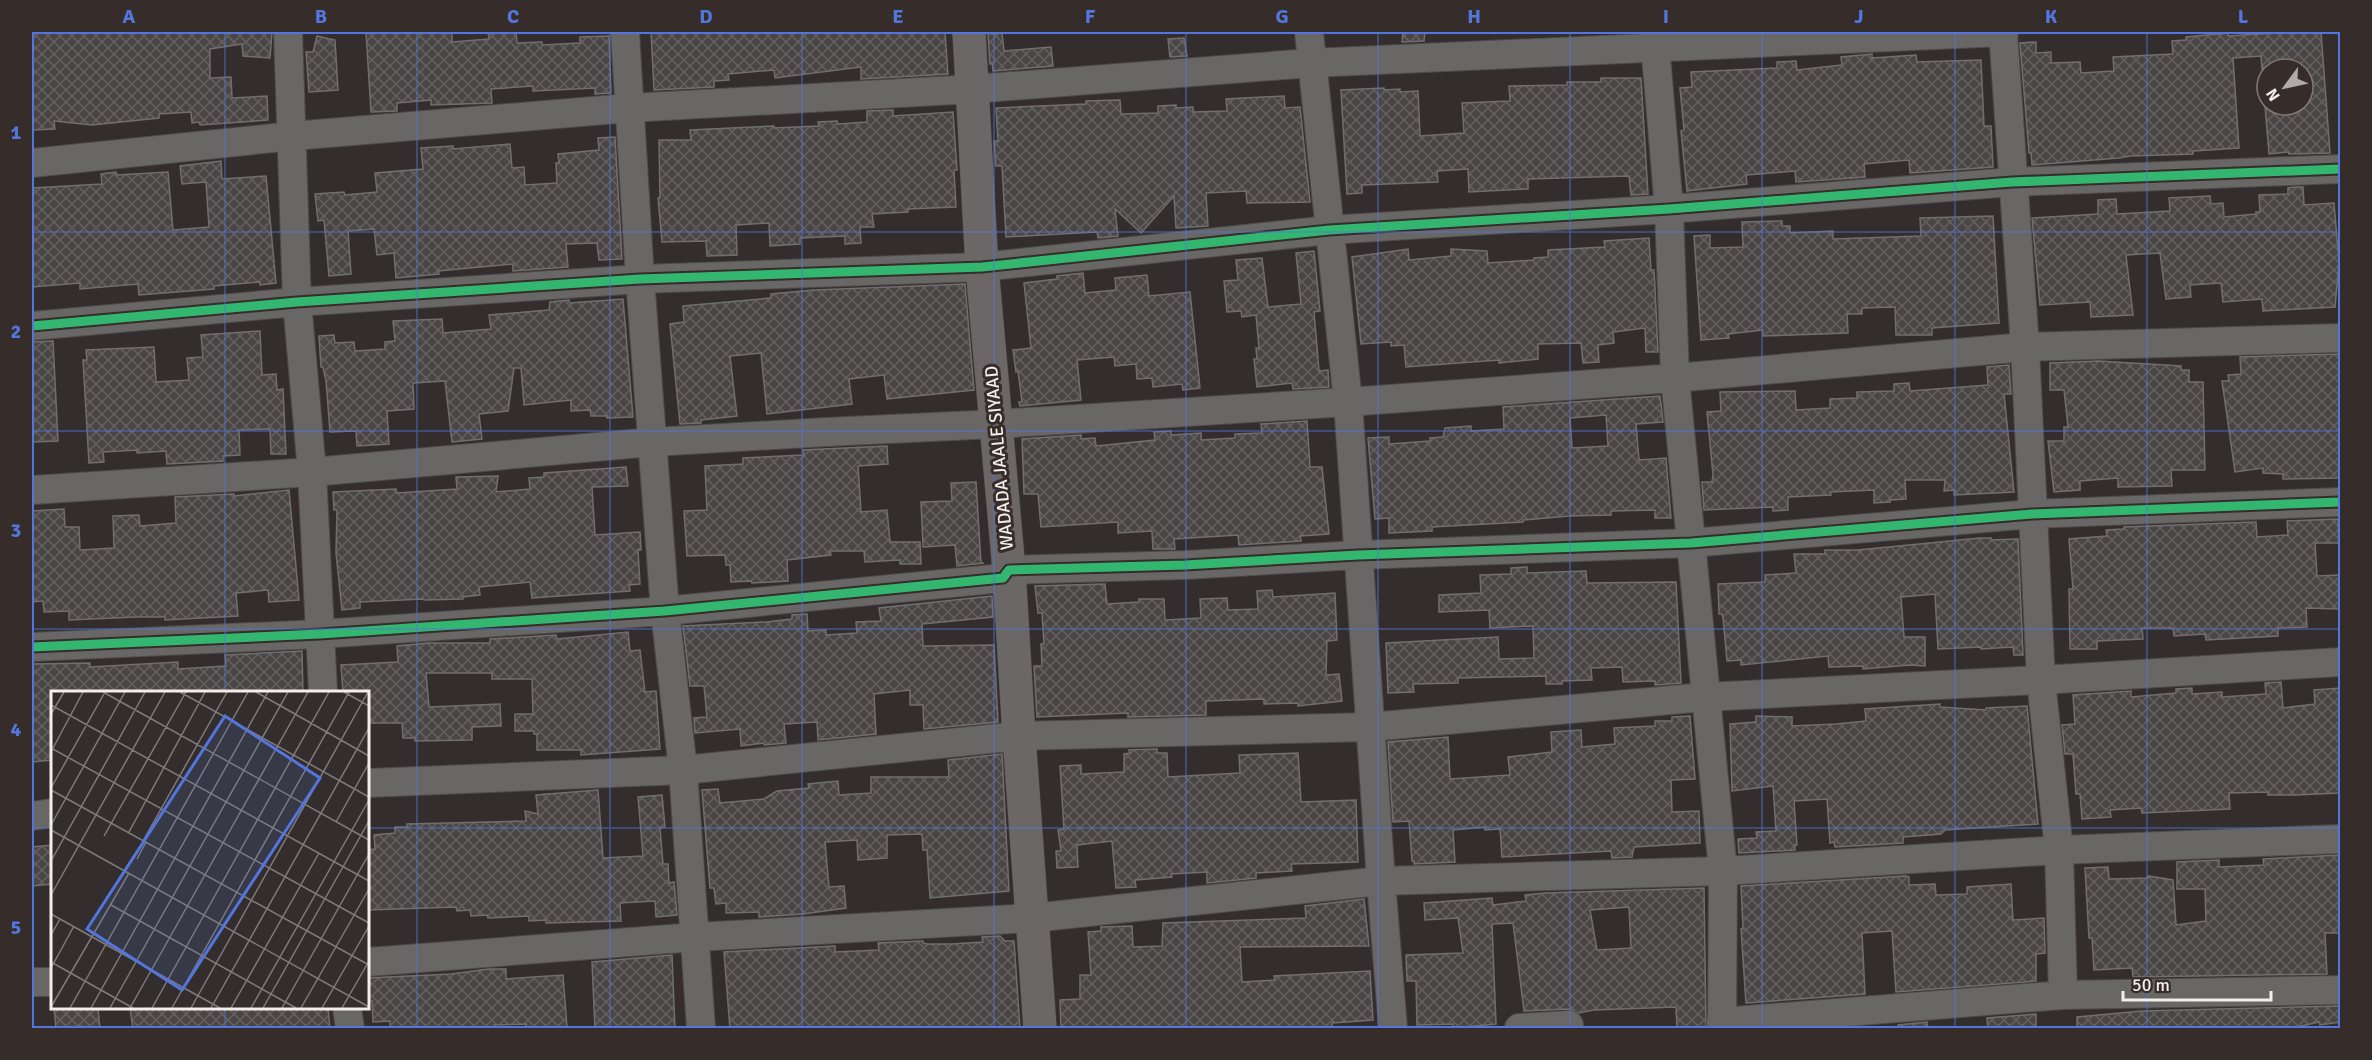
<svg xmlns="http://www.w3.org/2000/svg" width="2372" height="1060" font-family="Signika,sans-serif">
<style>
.building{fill:url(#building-cross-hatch);stroke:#726e6d;stroke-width:1.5;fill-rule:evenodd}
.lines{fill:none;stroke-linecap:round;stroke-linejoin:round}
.minor-casing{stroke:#4d4a48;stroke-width:30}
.major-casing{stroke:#4d4a48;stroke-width:34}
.minor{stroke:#696666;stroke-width:28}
.major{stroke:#6a6766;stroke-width:33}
.cycleway-casing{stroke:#362d2a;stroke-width:13}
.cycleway{stroke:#33b770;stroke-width:9}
.grid{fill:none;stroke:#5276dd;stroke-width:1.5;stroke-opacity:0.55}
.labels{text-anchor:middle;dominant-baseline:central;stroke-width:6;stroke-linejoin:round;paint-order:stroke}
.street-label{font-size:18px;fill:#f3edeb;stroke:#362d2a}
.inset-road{fill:none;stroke:#807a79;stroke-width:1.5}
.view{fill:#5276dd;fill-opacity:0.15;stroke:#5276dd;stroke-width:3}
.inset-edge{fill:none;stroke:#f3edeb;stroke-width:3}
.neatline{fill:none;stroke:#5276dd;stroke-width:2}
.grid-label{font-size:20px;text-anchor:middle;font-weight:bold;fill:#5276dd}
</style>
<defs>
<pattern id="building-cross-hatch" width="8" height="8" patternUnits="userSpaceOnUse" patternTransform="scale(1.5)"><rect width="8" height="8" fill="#4a4645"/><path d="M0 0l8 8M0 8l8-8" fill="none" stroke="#656160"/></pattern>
</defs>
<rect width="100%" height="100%" fill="#332e2d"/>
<!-- building -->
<g class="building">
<path d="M32,32h240l-2,26 -27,-2 -1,-12 -32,5v29l21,-1 1,21 35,-2 1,24 -68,5 -1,-3 -7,1 -1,-11 -32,2v4l-67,7 -38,-4 1,8 -23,1z"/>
<path d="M366,32h86v10l37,-3 -1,-7h28l1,11 25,-1v3l38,-2v-6l29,-1 2,57 -16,1v-6l-62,3v-5l-42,3 1,14 -61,2v-5l-34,3v8l-26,1z"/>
<path d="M651,32h294l3,42 -87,5v-12l-86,11 -1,-8 -46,4 1,6 -15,1v6l-60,3z"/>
<path d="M1403,32h22l-1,9 -22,1z"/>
<path d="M2275,32h46l9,121 -41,1v-2l-20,2 -4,-49h38v-36h-41l-1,-13 -28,2 6,90 -46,3v3l-63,2 -11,2 -87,7 -1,-12h-2l-9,-110 16,-1v11l15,-1v11l29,-1 1,11 33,-2 -1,-14 60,-3 -1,-13 14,-1v-3l42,-4v3l47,-3z"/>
<path d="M1002,33l2,18 47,-4 2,19 -60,5 -1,-8 -2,1 -2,-30z"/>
<path d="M317,36l18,4 3,50 -29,2 -3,-40h7z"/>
<path d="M1184,38l3,18 -17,1 -2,-18z"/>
<path d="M1872,54v4l44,-3 1,7 64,-2 3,66h7l2,41 -83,6 -1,-13 -45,4 1,13 -69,5 -1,-11 -49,4 1,9 -60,7 -6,-60 3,-1 -4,-42 12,-1 -1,-15 86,-4v-6l19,-1 1,9 45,-5 -1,-8z"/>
<path d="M1601,78h40l7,116 -17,1 -2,-19 -101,3v10l-59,3 -1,-23 -31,2 1,11 -76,3v8l-15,1 -6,-104 43,-2v2l16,-1v3l18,-1 2,45 44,-3 -2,-30 48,-2 -1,-15 58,-1v-3h34z"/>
<path d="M1284,96l1,12 15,-1 10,95 -63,1 -1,-12 -40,2 2,33 -32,2 -2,-32 -33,37 -26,-24 3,27 -20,2 -1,-6 -91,5 -4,-71h-6l-2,-25h4l-2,-33 90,-4v-3l34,-1 1,14 37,-1v-7l18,-1v3l17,-1v5l34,-1 -1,-12z"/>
<path d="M893,110v6l60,-4 4,58h-3l2,37 -48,2v3l-36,2 2,13h-14l1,16 -16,1v-8l-45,2v6l-30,2 -1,-23 -33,2 1,30 -30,1 -1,-15 -44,1 -4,-44h2l-1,-58h32l-1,-10 84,-4v2l45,-2 -1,-4 19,-1 1,3 29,-2v-11z"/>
<path d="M615,137l7,122 -23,1 -2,-17 -31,1 2,23 -55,4v-7l-75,7 1,3 -43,4 -2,-25 -17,2 -3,-26 -26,2 3,43 -22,2 -5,-56 -6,1 -3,-27 29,-2 1,3 32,-3 -2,-19 48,-4 -2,-21 32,-2v3l57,-5 2,24 12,-1 1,18 32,-2 -1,-20h3l-1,-9 41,-4 -1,-12z"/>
<path d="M221,161l1,18 44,-3 10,107 -16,2v-3l-46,4v3l-75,6 -1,-11 -58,5v-6l-48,4v-99l70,-4 -1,-10 15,-2 1,3 51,-3 5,58 36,-3 -3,-45 -24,2 -2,-18z"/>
<path d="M2296,187h7l1,18 30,-2 4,48h2l-5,56 -72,4 -1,-12 -39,3 -2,-19 -31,2 1,12 -25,2 -6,-46 -34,2 7,60 -42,2 -1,-15 -50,3 -8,-87 66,-4v-14l18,-1 1,15 53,-3 -1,-13 41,-2 1,8 12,-1 1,14 32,-3v-2h4l-1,-17 29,-1v-6z"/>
<path d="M1993,216l6,107 -67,5v7h-36l-1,-28 -33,1v6h-15l1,19 -85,3v-6l-35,4 1,4 -28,2 -7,-104 16,-1v13l33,-1 -1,-25 40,-1v5h8v7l43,-2v8l88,-3 -1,-18z"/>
<path d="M1649,238l2,32h3l1,18 3,64h-12l-1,-24 -32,4 1,11 -16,2 1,17 -16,1 -2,-20 -43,1v15l-39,4v-3l-93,7 -2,-22 -13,1v-4l-30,2 -9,-87 56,-8 1,11 42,-4v-7l36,2 1,12 46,-3v-2l14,-1v-7l57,-3 -1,-6z"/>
<path d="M1314,251l6,60 -6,1 5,59 9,-1 1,17 -36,2 -1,-6 -35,4 -3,-28h3l-1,-11h3l-3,-33 -14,2 -1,-6 -14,1 -3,-31 14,-1 -2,-20 26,-2 6,49 33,-3 -5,-51z"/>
<path d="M1083,273l2,20 31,-3 -1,-12 32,-3 2,21 41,-4 10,96 -17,2 -1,-6 -29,3 -1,-9 -15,1 -1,-15 -21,2 -1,-9 -37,3 4,40 -61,6 -1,-4h3l-4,-31 -2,1 -3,-22 18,-2 -7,-65 33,-4v-3z"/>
<path d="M965,284l9,106 -87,9 -3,-24 -35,4 3,25 -85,10 -6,-61 -31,3 7,60 -36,4v3l-21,1 -10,-100 14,-2 -1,-16 88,-8v-4l43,-4z"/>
<path d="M623,299l10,118 -26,1v-2h-16l-1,-6 -19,1v-11l-47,5 -3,-37h-7l-6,43 -29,3 3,25 -30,3 -7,-61 -32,2 1,26 -27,2 2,33 -32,2 -1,-15 -26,1 -4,-51 -3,-14h-2l-2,-31 15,-1 1,8 19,-1 1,9 30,-2v-7l10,-1 -2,-20 49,-2 1,14 48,-4 -2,-14 60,-5 1,-8 19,-2 1,3z"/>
<path d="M260,331l2,44 14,-1 1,16 6,-1 3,65h-15l-1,-25 -31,1 1,25 -17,1v5l-56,3 -1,-13 -29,2v-3l-34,2 1,10 -15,1 -6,-103h4l-1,-10 68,-3 2,35 33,-2 -2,-22 16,-1 -2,-22z"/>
<path d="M53,341l5,100 -26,1v-100z"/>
<path d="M2340,354v124l-57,1v-5l-20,-1v-5l-28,4 -13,-91h7l-1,-6 13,-1 -1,-17z"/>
<path d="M2098,361l83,5v4h8v12h14l2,88h-34l1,16 -54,1v-9l-38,3v9l-26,2 -6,-51h16v-14h4l-4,-37h-14v-27z"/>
<path d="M2009,365l2,29h-7l10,98 -60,3v-5l-10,1 1,-11h-40l1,19 -16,1v2l-16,1v-13l-44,2 1,3 -43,2v13l-15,1v-4l-69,3 -2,-28h10l1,-7 -6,-63 14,-1 -1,-19 75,-1 1,19 34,-2v-9l27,-1v-6l37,-1v-7l15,-1 1,8 78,-6 -1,-18z"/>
<path d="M1660,396l3,26 -27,2 3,36 27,-2 5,60h-16v-8l-44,1v4l-42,1 -46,4v2l-91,5v4l-43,2v-15l-14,1 -7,-81 21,-1v7l41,-3v-3l13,-1 2,-9 26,-2v5l33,-2 -1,-22zM1606,415l2,31 -36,2 -2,-30z"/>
<path d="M1307,421l3,46h12l7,67 -29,2 1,5 -62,4 -1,-10 -64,4 1,10h-22l-1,-18 -34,2v-11l-77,5 -3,-33h-14l-2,-55 59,-4v4l14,-1 1,8 59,-6 -1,-8 17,-1v4l30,-2v7l34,-2v-4l27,-1 -1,-9z"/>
<path d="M887,446l1,18 -30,2 3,46 26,-2 3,32h30l1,22h-21v-4l-35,2 -1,-11h-34l1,4 -44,5 1,21 -36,2 -1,-2 -20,1 -1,-17h-4l-1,-10 -38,1 -3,-45 23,-1 -2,-44 38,-2v-6l61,-3 -1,-5z"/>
<path d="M626,467l2,19 -36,1 3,48 45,-3 1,18h-3l2,34 -11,1 1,6 -98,7 -2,-16 -51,5 1,8 -18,2 1,2 -39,1 -1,-1 -63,3v6l-18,2 -6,-57 1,-43h-3l-1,-18 63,-3 1,4 60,-4 -1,-12 42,-1 -2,16 34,-3 -1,-11 15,-1v-4z"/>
<path d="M976,482l5,81h3l-27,3 -2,-21 -32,2 -2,-45 31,-1 -1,-18z"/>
<path d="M289,490l10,110 -30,2 -1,-12 -32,3 2,23 -73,4v-3h-29l-67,3v-9l-25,1 -1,-11 -11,1v-91l32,-2 1,18h14l1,23 34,-2 -1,-32 26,-1 1,11 36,-3 -1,-26 59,-3v2z"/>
<path d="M2338,519l1,24h-24l2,33 23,-1v34l-34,-1 1,19 -29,1v8l-72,4 -1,-6 -31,2 -1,-8h-31l1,11 -46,2v8h-27l-1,-60h4l-4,-50 38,-3 -1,-6 18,-1v-2l132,-5 1,15 31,-2 -1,-14z"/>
<path d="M1980,538h11v2l27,-1 5,116h-9l-1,-8 -32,2v-2l-43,2 -3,-55 -34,3 3,40h21v29l-15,-1 -47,4v-3l-34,1 -1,-11 -87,9v-5l-14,1 -4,-43 -1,-4h-3l-1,-30 47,-2v-7l31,-2 -2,-19h31v-4h33z"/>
<path d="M1527,567v6l59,-2 1,12 89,-1 5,101 -26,2v-4l-32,1 -1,-15 -31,1 1,12 -30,1v3h-16v-8l-88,2v5l-45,1 1,8 -26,1 -2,-50 112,-6 1,22 35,-1 -1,-32 -43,2 -1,-18 -50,2v-17l42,-2 -1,-18 31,-1v-6z"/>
<path d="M1105,584l2,20 32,-2v-3h25l1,21 36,-2 -1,-19 27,-1 1,12 30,-1 -1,-18 15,-1 1,7 62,-4 2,47 -10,1 -1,34 13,-1 3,27 -44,5v-3l-34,1v-5l-58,2v14l-78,2v-4l-91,4 -3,-51h8l-1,-22h3l-2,-31h-4l-3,-27z"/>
<path d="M992,596l1,21 -71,7 1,22 71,-1 4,77 -74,7 -1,-24h-13v-15l-36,4 2,40 -58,6 -1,-18 -33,2 2,19 -22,2v-2l-23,3 -1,-17 -45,4 -1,-15 13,-1 -3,-31h-14l-7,-60 83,-4 26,-3v-4l15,-1 1,17 18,-1v5l31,-2 -1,-11 25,-1 -2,-13z"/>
<path d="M628,632l2,19 10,-1 5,42 11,-1 4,58 -79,6v-5h-44v-16h-3v-3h-19v-17h18l-1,-35h-40v-6h-66l3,34 71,-3 1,22 -29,1v13l-57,1v-3h-12l-1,-15h-34v-30h-25l-2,-28 57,-3 -1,-16 31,-3h62v-4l66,-4 1,4z"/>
<path d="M302,651l1,42h-251v67l-20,2v-98l58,-1v4l88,-5v7l48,-3 -1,-11z"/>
<path d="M2281,682l2,26 32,-4 -1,-14 26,-2v105l-45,2h-27v-3l-39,1 1,16 -88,4 -1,-5 -31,2 1,7 -29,2 -2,-25h-4l-3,-40h-8l-3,-29 13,-1 -2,-29 58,-4v6l45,-4v-4l16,-1v6l30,-2v5l44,-3 -1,-11z"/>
<path d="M1940,704v3l46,3v-2l41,-2 11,118 -93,6 -4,4 -38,3v6l-68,4 -1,-5 -4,1 -3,-44 -33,2 3,44h-2v5l-56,3 -1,-14 19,-1 -1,-6 20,-1 -3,-45 -41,5 -2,-67 26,-2v-6l36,1v9l44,-2 30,-3 -1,-12z"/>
<path d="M1690,716l5,63 -24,1 1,32 27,-1 1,32 -66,4 -2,10 -20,1 -1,-7 -109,6 -2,-28 -15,1v-3l-32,3 2,32 -41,2v-3h-2l-3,-40 -16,1 -5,-80 60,-5 2,42 60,-4 -2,-18 44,-5 -1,-20 30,-2 1,17 33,-3 -1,-16 41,-2v-5h17v-4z"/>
<path d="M1157,749v4h10l1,24 72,-4 -1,-18 59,-2 3,49 55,-2 2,62 -67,2 1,7 -36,2v5l-49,5v-11l-36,2 1,3 -37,3 1,7 -20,1 -4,-47 -35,4 1,22 -21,1 -1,-17h5l-3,-21 6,-1 -4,-63 21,-1v9l43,-2v-18l6,-1 -1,-3z"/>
<path d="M1002,754l7,137 -79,7 -3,-48h-4l-1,-16 -35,1v23l-29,2 -1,-20 -32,2 4,45 15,-1 2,22 -43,6 -44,3v-5l-33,1v-10l-10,1 -2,-16h-4l-8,-98 16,-1 2,14 44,-4 13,-8 32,-3 -1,-4 30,-3 1,14 32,-2v-16h78l-1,-17z"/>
<path d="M598,790l5,68 40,-2 -5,-59 24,-2 3,32 -5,1 3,36h5l1,19 5,-1 3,33 -21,2 -1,-16 -35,2 1,18 -75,2v-3l-17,1v-5l-41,2 -1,-3 -16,1 -1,-6 -13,1 -1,-4 -88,3v-60l7,-1 -1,-14 21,-2v-6h12v-3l119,-3 -1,-10 13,3 -2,-19z"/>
<path d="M52,845v39l-20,2v-39z"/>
<path d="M2340,855v78h-15l2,41 -194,3 -1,-9 -38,2 -2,-32h-3l-4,-70 23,-1 1,12 39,-1v-2l25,4 3,45 30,-4 -1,-32h-28v-27l42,-2v7l45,-2 -1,-6z"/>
<path d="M1906,876l3,1v8l26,-1 1,11 31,-1v-7l44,-3 2,36 31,-2 1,35 -9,1v27l-140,11 -4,-61 -30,2 3,61 -119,9 -5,-74h2l-2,-43z"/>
<path d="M1704,888l2,141h-29l-1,-22 -83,3 -14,3 -11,-4 -44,2 -11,-88 -21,1 4,100 -43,4v-4l-36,1 -1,-44h-9l-1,-26 57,-2 -5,-35 -33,2 -1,-17 68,-5 1,7 33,-4 -1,-6 21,-2zM1629,907l2,41 -34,2 -7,-40z"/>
<path d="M1364,899l5,47 -129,1 2,35 33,-2 -1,-4 96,-5 3,49 -41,3v6h-271l-1,-29 20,-1v-24h11l-3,-43 13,-1v-4l31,-1 1,21 29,-1 1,-23 143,-5 -1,-12z"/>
<path d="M1000,936l5,5h9l6,88h-290l-6,-77 111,-6v6l44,-2 -1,-7 45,-2v2l4,1h25l31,-2 -1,-5z"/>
<path d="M672,955l3,74h-80l-3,-67z"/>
<path d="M489,969h17v10l57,-4 4,52 -41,2v-5l-32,1v4h-104v-8l-17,1 -1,-21h-4v-23l83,-4z"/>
<path d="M2340,1006v16l-20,3 -1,-3 -30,7h-212v-12l65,-6z"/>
<path d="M54,1008h44l2,21h-18v-3l-26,2z"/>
<path d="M130,1008h198l2,21h-197z"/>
<path d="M2036,1014v15h-48l-1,-11z"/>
<path d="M1927,1022l1,7h-30v-4z"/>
</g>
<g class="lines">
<defs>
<g id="minor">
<path d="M288,32l9,270 15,170 11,220"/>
<path d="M625,32l15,247 25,332 18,159 18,258"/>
<path d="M1309,32l39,370 33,479 12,147"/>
<path d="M1654,32l15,177 6,169 48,493 -1,157"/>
<path d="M2003,32l22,315 16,333 18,170 4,145"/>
<path d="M32,163l261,-27 336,-28 344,-19 338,-26 693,-31"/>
<path d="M32,326l265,-24 343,-23 342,-12 347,-37 340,-21 343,-27 328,-13"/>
<path d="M32,490l280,-18 341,-30 173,-10 170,-8 352,-22 327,-24 350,-31 315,-9"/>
<path d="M32,647l288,-13 345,-23 338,-33 6,-8 176,-5 173,-10 333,-12 341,-29 308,-12"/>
<path d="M368,783l315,-13 336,-34 351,-9 335,-30 336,-17 299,-18"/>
<path d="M32,816l20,-3"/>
<path d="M368,962l328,-25 336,-19 349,-37 342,-10 336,-21 281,-11"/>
<path d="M32,982h20"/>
<path d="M347,1008l3,20"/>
<path d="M1721,1022l342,-27 277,-5"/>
<path d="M1519,1028l50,-3"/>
</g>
<path id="major" d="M969,32l13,235 27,303 10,166 21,292"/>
</defs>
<!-- minor casing -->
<use href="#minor" class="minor-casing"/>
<!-- major casing -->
<use href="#major" class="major-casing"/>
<!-- minor -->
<use href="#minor" class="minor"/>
<!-- major -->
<use href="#major" class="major"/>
<defs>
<g id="cycleway">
<path d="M32,326l265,-24 343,-23 342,-12 347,-37 340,-21 343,-27 328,-13"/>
<path d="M32,647l288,-13 345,-23 338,-33 6,-8 176,-5 173,-10 333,-12 341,-29 308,-12"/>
</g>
</defs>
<!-- cycleway casing -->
<use href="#cycleway" class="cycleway-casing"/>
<!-- cycleway -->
<use href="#cycleway" class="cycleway"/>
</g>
<!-- grid -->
<path class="grid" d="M225,32v660M417,32v996M610,32v996M802,32v996M994,32v996M1186,32v996M1378,32v996M1570,32v996M1762,32v996M1955,32v996M2147,32v996M32,232h2308M32,431h2308M32,629h2308M32,828h20M368,828h1972M225,1008v20"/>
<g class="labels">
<!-- street labels -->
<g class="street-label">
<text transform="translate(999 458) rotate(-95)">WADADA JAALE SIYAAD</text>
</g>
</g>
<!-- overview -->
<g transform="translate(51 691)">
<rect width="318" height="318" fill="#332e2d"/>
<path class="inset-road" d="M52,1l266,148M129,1l189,105M205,1l113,64M293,1l25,14M0,14l318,176M0,23l13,-22M0,57l318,175M1,59l31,-58M0,97l54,-96M0,99l318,175M285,131l33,-59M0,134l74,-133M0,139l318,177M78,141l76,-140M53,145l82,-144M92,150l84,-149M86,168l9,-17M0,170l94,-169M0,204l114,-203M60,214l185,103M0,223l169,94M0,244l9,-16M0,271l82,46M0,277l23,-42M0,316l78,-134M19,317l178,-316M40,317l177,-316M59,317l178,-316M79,317l178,-316M101,317l177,-316M121,317l177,-316M140,317l177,-316M160,317l158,-280M180,317l88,-155M200,317l118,-208M212,317l106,-187M231,317l87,-154M250,317l68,-119M271,317l47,-82M291,317l27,-47"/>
<path class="view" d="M174,25l95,62 -138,212 -95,-61z"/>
<rect width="318" height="318" class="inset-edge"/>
</g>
<!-- border -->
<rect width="2372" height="1060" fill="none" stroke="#362d2a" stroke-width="66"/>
<!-- north arrow -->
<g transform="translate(2285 87) rotate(237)"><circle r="28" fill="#362d2a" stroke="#827a77" stroke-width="1.5"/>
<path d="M0-4.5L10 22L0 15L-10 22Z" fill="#b0aaa8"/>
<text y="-9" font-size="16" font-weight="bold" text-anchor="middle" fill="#f3edeb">N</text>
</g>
<!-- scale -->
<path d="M2123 991v9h148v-9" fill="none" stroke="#f3edeb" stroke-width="3"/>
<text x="2132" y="991" font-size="18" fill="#f3edeb" stroke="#362d2a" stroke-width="4.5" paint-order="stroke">50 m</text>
<rect x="33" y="33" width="2306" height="994" class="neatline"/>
<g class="grid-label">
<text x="129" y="23">A</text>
<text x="321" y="23">B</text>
<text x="513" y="23">C</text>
<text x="706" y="23">D</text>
<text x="898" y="23">E</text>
<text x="1090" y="23">F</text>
<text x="1282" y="23">G</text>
<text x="1474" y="23">H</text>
<text x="1666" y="23">I</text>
<text x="1859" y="23">J</text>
<text x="2051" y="23">K</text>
<text x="2243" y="23">L</text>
<text x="16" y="139">1</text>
<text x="16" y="338">2</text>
<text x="16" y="537">3</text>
<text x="16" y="736">4</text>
<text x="16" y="934">5</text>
</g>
</svg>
